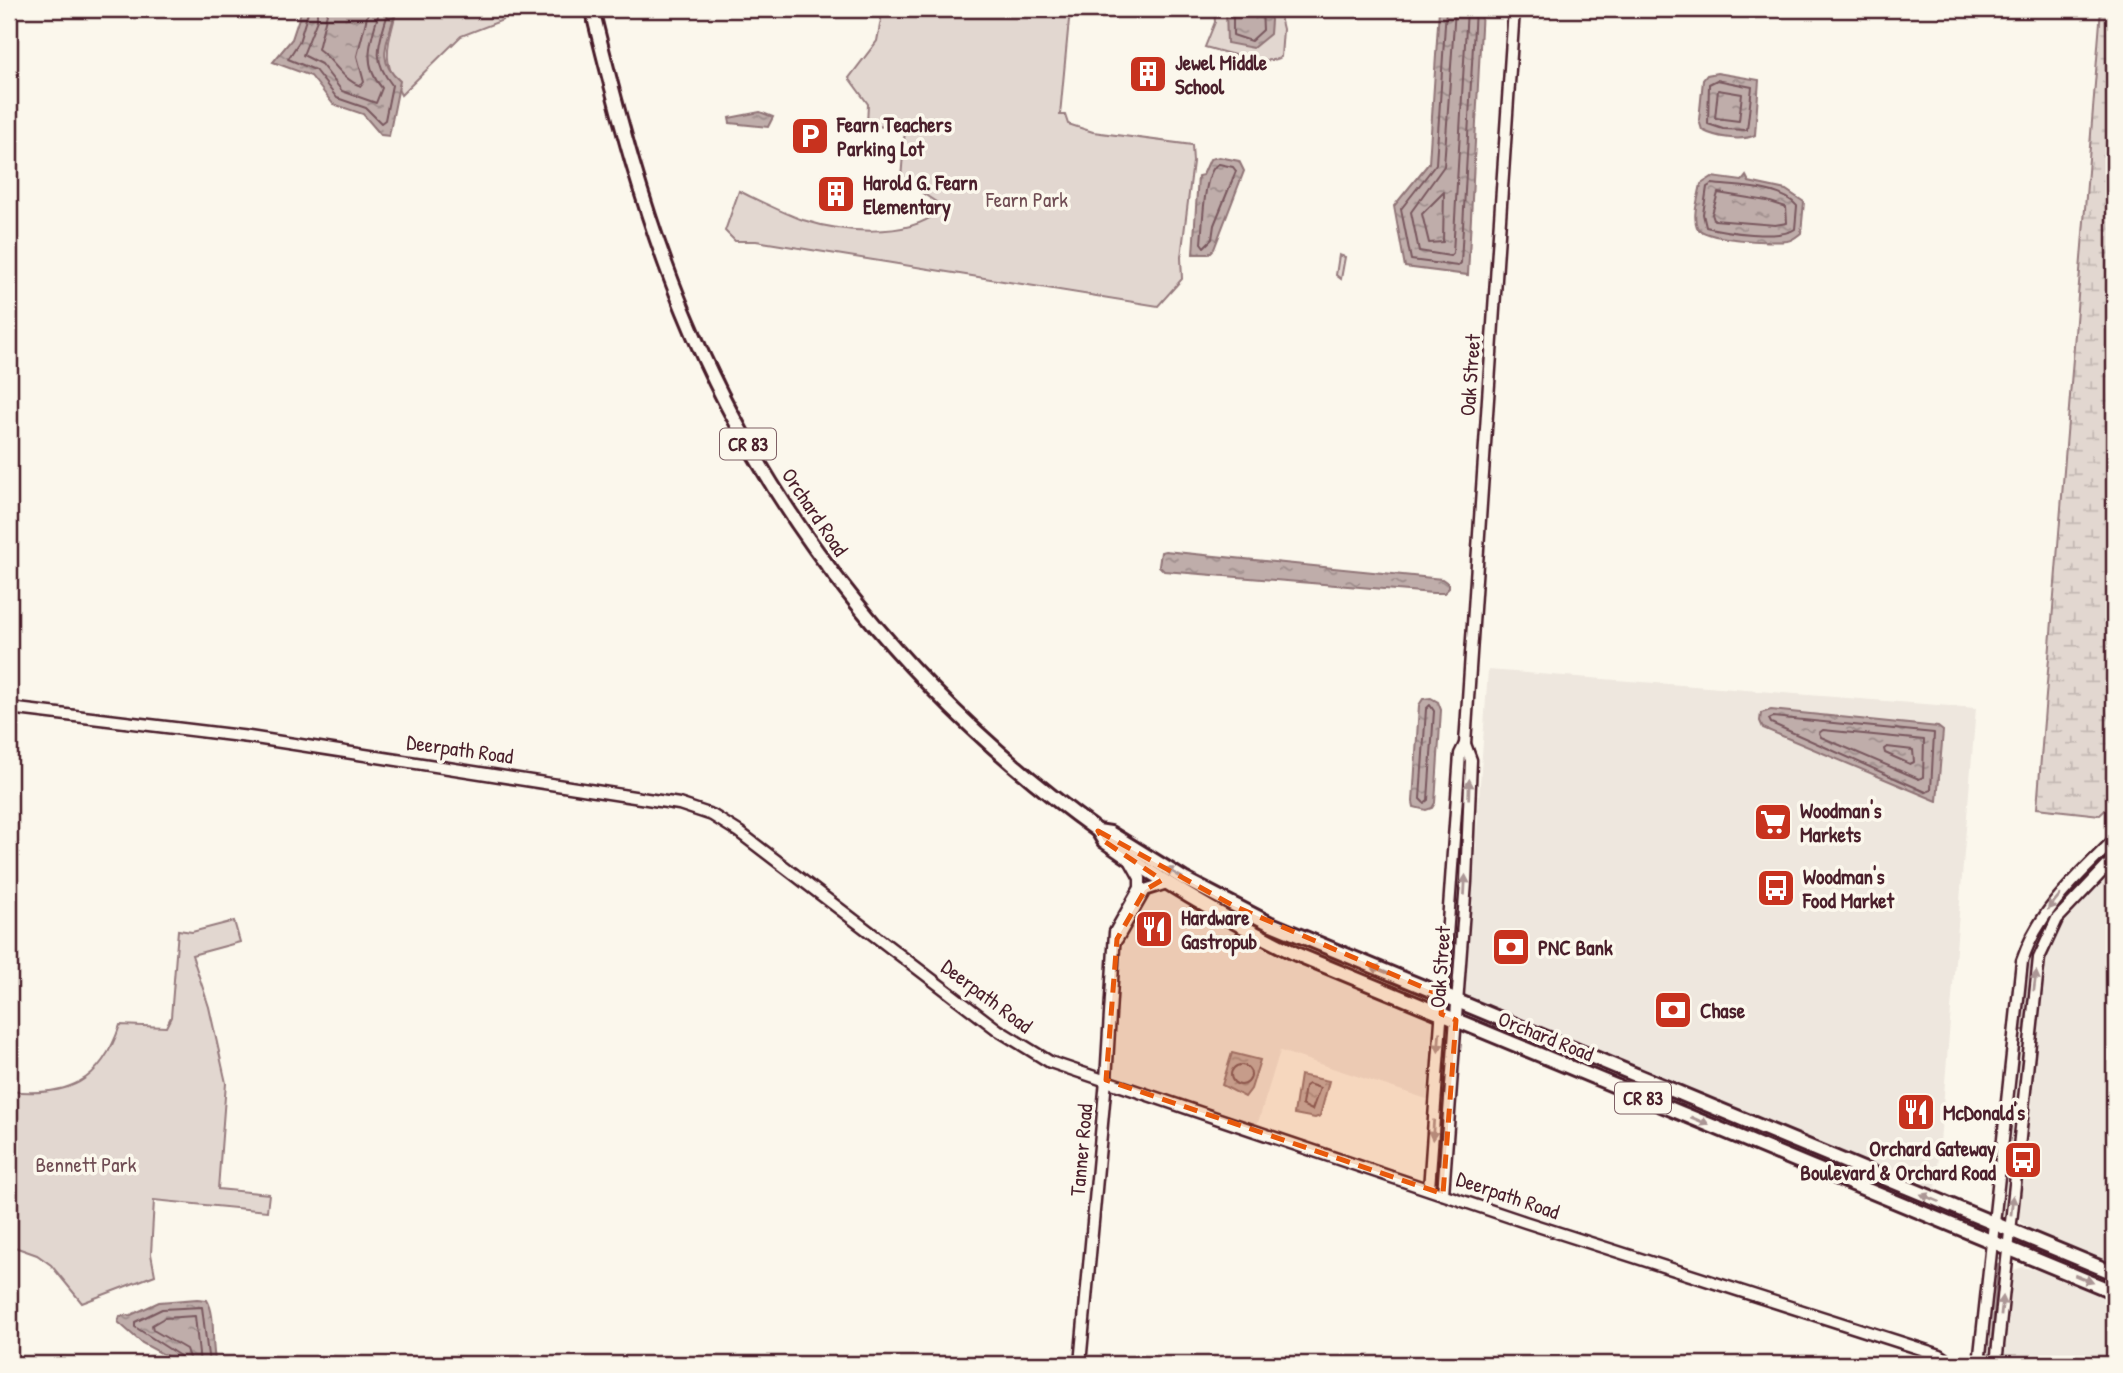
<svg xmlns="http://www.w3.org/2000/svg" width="2123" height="1373" font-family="'Patrick Hand',sans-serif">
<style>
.built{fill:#eee7de}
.grass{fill:url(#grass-tufts);stroke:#967b7e;stroke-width:2}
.wetland{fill:url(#wetland-marsh);stroke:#967b7e;stroke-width:2}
.park{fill:#e2d7d0;stroke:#967b7e;stroke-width:2}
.water{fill:url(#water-ripples);stroke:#907477;stroke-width:2}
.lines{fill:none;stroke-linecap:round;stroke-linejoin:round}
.shore{stroke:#79585e;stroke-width:2}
.tertiary-casing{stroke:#4a1f2b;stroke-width:15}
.primary-casing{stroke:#4a1f2b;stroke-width:18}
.tertiary{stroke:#fbf7ec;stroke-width:10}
.primary{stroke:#fbf7ec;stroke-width:12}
.oneway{fill:#ab9695}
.marked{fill:#e8590c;fill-opacity:0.2;stroke:#e8590c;stroke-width:5;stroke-dasharray:14 9;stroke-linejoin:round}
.labels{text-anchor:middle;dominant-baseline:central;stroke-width:7;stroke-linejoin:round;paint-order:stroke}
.shield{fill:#fbf7ec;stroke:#7f6065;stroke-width:2}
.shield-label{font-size:19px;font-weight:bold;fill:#4a1f2b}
.poi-label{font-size:21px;font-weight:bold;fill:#4a1f2b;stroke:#fbf7ec;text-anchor:start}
.park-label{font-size:21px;fill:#704d54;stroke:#fbf7ec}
.street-label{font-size:21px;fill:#4a1f2b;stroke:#fbf7ec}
</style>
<defs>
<pattern id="grass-tufts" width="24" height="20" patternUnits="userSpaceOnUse" patternTransform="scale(1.75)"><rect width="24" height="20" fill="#e2d7d0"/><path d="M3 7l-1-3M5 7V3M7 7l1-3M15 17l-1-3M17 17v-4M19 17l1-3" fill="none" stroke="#c3b8b3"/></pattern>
<pattern id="wetland-marsh" width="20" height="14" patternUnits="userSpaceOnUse" patternTransform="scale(1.75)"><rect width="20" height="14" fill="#e2d7d0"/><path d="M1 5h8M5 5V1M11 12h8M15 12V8" fill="none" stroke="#c3b8b3"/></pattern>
<pattern id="water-ripples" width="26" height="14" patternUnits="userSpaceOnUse" patternTransform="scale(1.75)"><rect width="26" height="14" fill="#bfadaa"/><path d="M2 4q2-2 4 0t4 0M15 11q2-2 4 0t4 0" fill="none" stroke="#9d8c8b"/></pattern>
</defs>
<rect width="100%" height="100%" fill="#fbf7ec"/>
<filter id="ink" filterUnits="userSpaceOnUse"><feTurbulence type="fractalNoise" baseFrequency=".0143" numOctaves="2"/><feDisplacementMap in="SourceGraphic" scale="14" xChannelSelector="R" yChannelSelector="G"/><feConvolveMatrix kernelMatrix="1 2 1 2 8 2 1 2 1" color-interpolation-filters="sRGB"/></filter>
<g filter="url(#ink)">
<!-- built -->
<g class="built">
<path d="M1488,670l488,38 -40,483 -471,-193z"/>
<path d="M2113,866h1v399l-84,-36 -10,-7 -1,-5v-47l24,-211 15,-36z"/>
<path d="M1164,887l66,41 209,88 -6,85 -153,-50 -23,75 -146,-52 12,-132 5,-16 19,-33z"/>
<path d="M2022,1267l28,6 64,27v64h-111l9,-88 2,-6z"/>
</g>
<!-- grass -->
<g class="grass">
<path d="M1339,255l6,2 -4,22 -5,-4z"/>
<path d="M1463,759l-1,115h-2l-2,-56z"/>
<path d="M1145,861l203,100 -1,3 -62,-20 -96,-52z"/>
<path d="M2034,955l-8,75h-5c2,-21 -6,-63 13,-75z"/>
<path d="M1553,1053l60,18 288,121 -44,-13z"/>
<path d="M1998,1264l-8,100h-4l7,-89 1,-9z"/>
</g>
<!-- wetland -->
<path class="wetland" d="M2101,9h13v697l-5,9 5,6v81l-14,13 -63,-7z"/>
<!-- park -->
<g class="park">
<path d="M397,9h102l4,11 -42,16 -60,59c-20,-38 -14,-46 -4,-86z"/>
<path d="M883,9h187l-10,106h5l3,9 25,8 99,13 1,17 -12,95 1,22 -24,27 -402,-65h-21l-10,-10 14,-40c21,10 42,21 64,29 38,12 103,19 135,-8l1,-8 -38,-25 4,-50 -38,-4 1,-21 -19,-26 28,-37z"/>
<path d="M1214,9h64l5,20 -2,28c-12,10 -60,-6 -76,-10l10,-25z"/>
<path d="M234,921l6,21 -48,13 17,52 17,76 -8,106 51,5 -2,17 -113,-11 -3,54 4,21 -73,28 -31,-38 -14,-10 -28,-10v-154c58,6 92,-8 111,-66l46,2 5,-10 7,-87 14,2z"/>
</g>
<!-- water -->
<g class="water">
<path d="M302,9h94c-6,29 -23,50 4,72l-11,55 -8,-1 -18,-21 -30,-10 -22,-28 -38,-14 19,-23z"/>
<path d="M1226,9h42l3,11 -1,14 -17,14 -26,-5z"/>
<path d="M1439,9h43l-14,266 -63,-8 -11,-61 35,-43z"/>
<path d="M1717,73l42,7 -4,55c-14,7 -40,2 -53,-5l-3,-10 4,-40 4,-5z"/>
<path d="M760,112l13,5 -5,10 -38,-4 -1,-5z"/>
<path d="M1219,157l20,4 5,10 -30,78 -5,5h-16l5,-78 5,-1 7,-16z"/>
<path d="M1746,176l3,6 37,8 18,12 -3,31c-4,3 -8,7 -14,8 -14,2 -84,-1 -90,-14 -5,-12 2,-31 4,-43l11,-7 30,4z"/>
<path d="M1165,551l277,28 7,5v4l-5,5h-11l-269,-22 -5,-5 2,-14z"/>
<path d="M1431,698l7,4 3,8 -6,93 -3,5 -6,2 -12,-3 -1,-5 6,-97 4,-6z"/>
<path d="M1771,710l167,17 5,4 -6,70 -174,-73 -3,-7 1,-8z"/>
<path d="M1232,1053l28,7 -9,29 -6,8 -23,-12z"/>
<path d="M1300,1075l29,6 -9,35 -5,2 -21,-4z"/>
<path d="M197,1299l10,1c10,17 3,44 9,64h-40v-3l-34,-18 -24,-21 2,-6 11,-1 28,-13z"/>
</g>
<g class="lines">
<!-- shore -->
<g class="shore">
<path d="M309,9l-10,33 -11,17 27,11 22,28 29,10 15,15 4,-3 7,-35c-23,-29 -11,-44 -3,-76"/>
<path d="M317,9v11l-14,35 18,9 21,27 34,12 6,-15c-22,-25 -10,-51 -2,-79"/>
<path d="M328,9l-10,40c16,11 24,31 43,37l3,-4 -7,-26 12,-47"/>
<path d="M1233,9v26l18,6 12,-11 -1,-21"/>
<path d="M1446,9l-10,155 -35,45 10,51 47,6 3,-3 14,-254"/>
<path d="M1455,9l-11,157 -33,46 8,39 31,5 3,-3 14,-244"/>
<path d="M1717,80l35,7 -5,43 -24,-1 -15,-5 1,-40z"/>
<path d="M1718,90l24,4 -3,27 -24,-3z"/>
<path d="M1219,164l14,3 3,4 -22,54 -2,14 -8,8 -3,-4c2,-18 2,-74 18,-79z"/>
<path d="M1712,184c24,3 69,2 85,22l-2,23c-15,11 -70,3 -89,-2l-3,-13 4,-27z"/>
<path d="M1444,192l-1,50 -14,1 -7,-29z"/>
<path d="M1718,193l49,8 19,6 1,16 -12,2 -61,-5 -2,-6z"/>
<path d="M1430,705l4,6 -6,89 -4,3 -4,-4 6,-90z"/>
<path d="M1773,717l161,16 -3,57 -5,2 -155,-69 -2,-4z"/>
<path d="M1823,730l101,10 -1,37 -4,2 -98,-42 -2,-4z"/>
<path d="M1887,747l26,3 1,12 -4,2 -25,-11 -1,-4z"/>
<circle cx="1241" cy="1075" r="10"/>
<path d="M1308,1084l12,4 -8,22 -10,-5 3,-19z"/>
<path d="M183,1364l-3,-8 -45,-29v-5l27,-13 40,-2 7,57"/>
<path d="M191,1364l-5,-15 -33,-19 -1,-5 12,-7 31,-2 5,48"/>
</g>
<defs>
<g id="tertiary">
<path d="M9,708l240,29 430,67 33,11 27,17 259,198 52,32 475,160 415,133 13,9"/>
<path d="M1117,939l28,-49 22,-7"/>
<path d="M1429,1189l31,-435 5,-10 49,-735"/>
<path d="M1443,1194l23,-312 5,-122 -6,-16"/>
<path d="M1080,1364l26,-284 9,-148 25,-44v-10l-10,-18"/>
<path d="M1979,1364l43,-403c17,-51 55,-84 92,-121"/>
<path d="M1996,1364l43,-406 18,-39 57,-60"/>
</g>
<g id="primary">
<path d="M592,9c25,102 52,206 92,303 85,209 232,388 414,519l12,2 74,46 85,44 845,350"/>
<path d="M1098,831l6,10c61,43 125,80 192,113l818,338"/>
</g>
</defs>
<!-- tertiary casing -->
<use href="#tertiary" class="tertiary-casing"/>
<!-- primary casing -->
<use href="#primary" class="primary-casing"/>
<!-- tertiary -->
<use href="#tertiary" class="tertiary"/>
<!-- primary -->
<use href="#primary" class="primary"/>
</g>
<!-- one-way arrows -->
<defs><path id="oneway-solid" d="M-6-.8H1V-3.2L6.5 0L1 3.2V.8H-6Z" transform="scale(1.75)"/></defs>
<g class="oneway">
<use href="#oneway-solid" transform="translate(1469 789) rotate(-88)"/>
<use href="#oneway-solid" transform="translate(1174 873) rotate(-150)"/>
<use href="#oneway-solid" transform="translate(1465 885) rotate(-87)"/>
<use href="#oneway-solid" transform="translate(2054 902) rotate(129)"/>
<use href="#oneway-solid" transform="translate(1380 970) rotate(-158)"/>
<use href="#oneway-solid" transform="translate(2035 981) rotate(-83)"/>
<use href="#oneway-solid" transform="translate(1439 1042) rotate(94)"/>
<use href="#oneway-solid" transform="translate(1700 1121) rotate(23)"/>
<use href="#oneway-solid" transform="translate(1433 1130) rotate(94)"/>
<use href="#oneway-solid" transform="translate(1930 1198) rotate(-158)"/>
<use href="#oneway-solid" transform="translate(2012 1205) rotate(-84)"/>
<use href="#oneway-solid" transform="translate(2084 1279) rotate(22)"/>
<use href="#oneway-solid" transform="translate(2002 1306) rotate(-84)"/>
</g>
</g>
<!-- marked area -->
<path class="marked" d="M1098,831l136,75 209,90 -2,18 15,6 -13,174 -337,-114 11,-141 28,-49 17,-10 -58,-39z"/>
<!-- icons -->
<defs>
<symbol id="building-square" viewBox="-11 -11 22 22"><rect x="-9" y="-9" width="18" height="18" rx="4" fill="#c8321e" stroke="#fbf7ec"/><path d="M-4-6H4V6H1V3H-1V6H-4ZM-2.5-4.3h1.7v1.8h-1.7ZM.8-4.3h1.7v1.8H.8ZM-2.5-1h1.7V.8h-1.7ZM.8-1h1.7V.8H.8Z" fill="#fff"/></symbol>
<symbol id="parking-square" viewBox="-11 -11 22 22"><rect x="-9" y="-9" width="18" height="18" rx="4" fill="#c8321e" stroke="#fbf7ec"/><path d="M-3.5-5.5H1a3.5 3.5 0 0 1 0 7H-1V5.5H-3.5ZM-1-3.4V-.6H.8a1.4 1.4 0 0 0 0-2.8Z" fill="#fff"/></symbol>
<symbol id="supermarket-square" viewBox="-11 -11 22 22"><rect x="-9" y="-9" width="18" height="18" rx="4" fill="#c8321e" stroke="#fbf7ec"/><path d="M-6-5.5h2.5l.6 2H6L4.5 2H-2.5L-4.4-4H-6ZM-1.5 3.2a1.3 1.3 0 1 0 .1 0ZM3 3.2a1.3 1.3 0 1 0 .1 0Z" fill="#fff"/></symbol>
<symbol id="bus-square" viewBox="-11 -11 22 22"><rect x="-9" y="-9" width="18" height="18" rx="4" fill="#c8321e" stroke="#fbf7ec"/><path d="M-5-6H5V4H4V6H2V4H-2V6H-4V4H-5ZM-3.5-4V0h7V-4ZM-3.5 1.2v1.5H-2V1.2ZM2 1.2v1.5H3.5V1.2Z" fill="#fff"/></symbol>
<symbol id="restaurant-square" viewBox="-11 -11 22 22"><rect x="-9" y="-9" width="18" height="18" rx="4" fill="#c8321e" stroke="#fbf7ec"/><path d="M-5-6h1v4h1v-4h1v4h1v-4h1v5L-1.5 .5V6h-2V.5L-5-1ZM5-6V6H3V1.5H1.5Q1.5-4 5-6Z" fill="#fff"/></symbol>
<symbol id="bank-square" viewBox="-11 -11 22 22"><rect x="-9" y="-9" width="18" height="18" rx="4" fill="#c8321e" stroke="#fbf7ec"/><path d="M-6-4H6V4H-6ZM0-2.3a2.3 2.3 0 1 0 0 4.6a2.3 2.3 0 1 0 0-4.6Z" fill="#fff"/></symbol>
</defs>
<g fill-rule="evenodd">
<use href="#building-square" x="1126" y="52" width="44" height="44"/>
<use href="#parking-square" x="788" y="114" width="44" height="44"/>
<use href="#building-square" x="814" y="172" width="44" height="44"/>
<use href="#supermarket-square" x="1751" y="800" width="44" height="44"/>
<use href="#bus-square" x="1754" y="866" width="44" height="44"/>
<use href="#restaurant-square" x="1132" y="907" width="44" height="44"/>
<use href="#bank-square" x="1489" y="925" width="44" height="44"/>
<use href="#bank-square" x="1651" y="988" width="44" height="44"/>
<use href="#restaurant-square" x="1894" y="1090" width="44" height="44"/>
<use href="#bus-square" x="2001" y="1138" width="44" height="44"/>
</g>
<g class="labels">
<!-- shield labels -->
<g class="shield">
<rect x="720" y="428.5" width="56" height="31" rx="5"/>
<rect x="1615" y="1082.5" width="56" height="31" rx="5"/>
</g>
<g class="shield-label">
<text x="748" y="444">CR 83</text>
<text x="1643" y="1098">CR 83</text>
</g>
<!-- poi labels -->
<g class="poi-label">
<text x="1175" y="62">Jewel Middle<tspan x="1175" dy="24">School</tspan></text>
<text x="837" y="124">Fearn Teachers<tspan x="837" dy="24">Parking Lot</tspan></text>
<text x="863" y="182">Harold G. Fearn<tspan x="863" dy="24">Elementary</tspan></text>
<text x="1800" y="810">Woodman's<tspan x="1800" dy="24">Markets</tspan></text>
<text x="1803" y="876">Woodman's<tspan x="1803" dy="24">Food Market</tspan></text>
<text x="1181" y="917">Hardware<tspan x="1181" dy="24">Gastropub</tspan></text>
<text x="1538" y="947">PNC Bank</text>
<text x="1700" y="1010">Chase</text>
<text x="1943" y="1112">McDonald's</text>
<text x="1996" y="1148" text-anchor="end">Orchard Gateway<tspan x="1996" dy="24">Boulevard &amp; Orchard Road</tspan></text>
</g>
<!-- park labels -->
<g class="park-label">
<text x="1027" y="199">Fearn Park</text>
<text x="86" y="1164">Bennett Park</text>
</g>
<!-- street labels -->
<g class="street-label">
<text transform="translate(1470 375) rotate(-86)">Oak Street</text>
<text transform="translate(815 512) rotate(56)">Orchard Road</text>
<text transform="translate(460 749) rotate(8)">Deerpath Road</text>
<text transform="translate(1440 967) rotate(-86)">Oak Street</text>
<text transform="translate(987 996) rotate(37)">Deerpath Road</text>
<text transform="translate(1546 1036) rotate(22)">Orchard Road</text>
<text transform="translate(1081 1150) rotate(-85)">Tanner Road</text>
<text transform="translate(1508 1195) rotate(19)">Deerpath Road</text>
</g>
</g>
<!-- margin -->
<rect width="2123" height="1373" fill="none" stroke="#fbf7ec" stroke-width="35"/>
<rect x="18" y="18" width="2088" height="1338" fill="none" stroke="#4a1f2b" stroke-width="2.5" filter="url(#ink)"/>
</svg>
